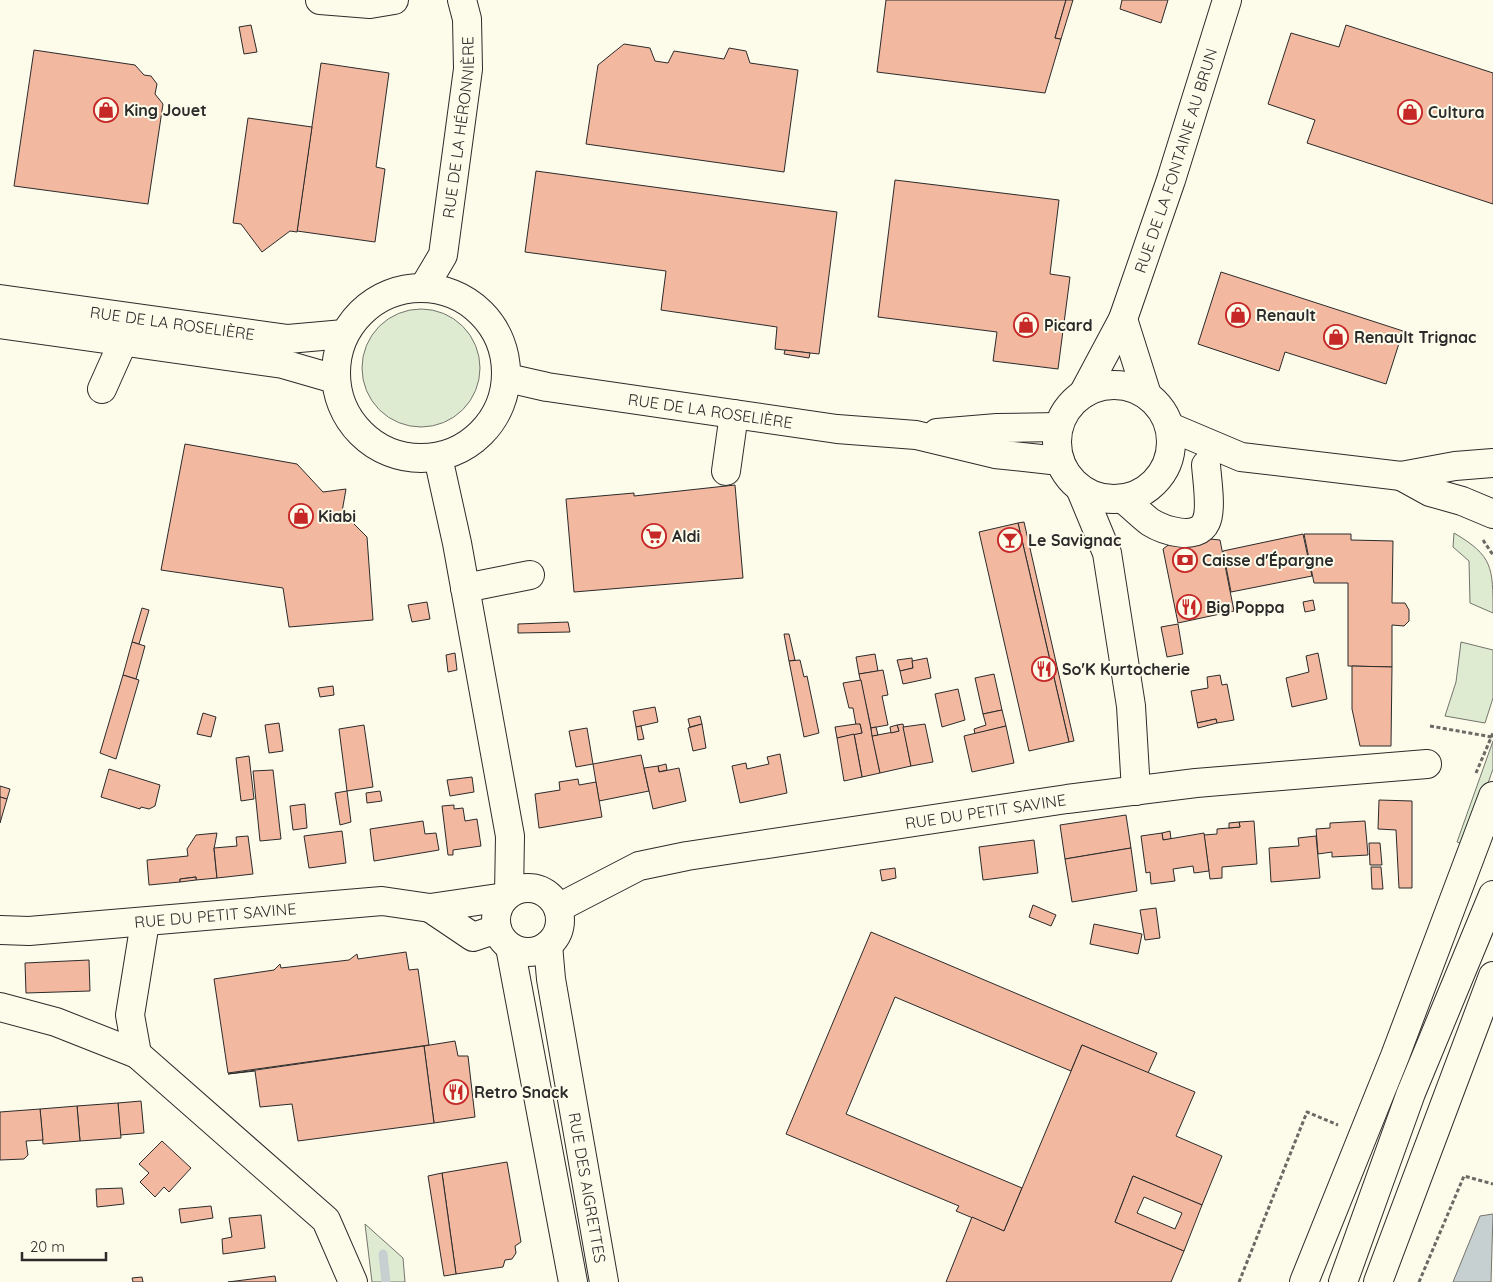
<svg xmlns="http://www.w3.org/2000/svg" width="1493" height="1282" font-family="Quicksand,sans-serif">
<style>
.green{fill:#deebd1;stroke:#74746e}
.water{fill:#c7d0d0;stroke:#74746e}
.lines{fill:none;stroke-linecap:round;stroke-linejoin:round}
.stream{stroke:#c7d0d0;stroke-width:9}
.building{fill:#f2b8a0;stroke:#2b2b2b;fill-rule:evenodd}
.minor-casing{stroke:#2b2b2b;stroke-width:30}
.major-casing{stroke:#2b2b2b;stroke-width:30}
.path{stroke:#6a6964;stroke-width:3;stroke-dasharray:4 2.5;stroke-linecap:butt}
.minor{stroke:#fdfbea;stroke-width:28}
.major{stroke:#fdfbea;stroke-width:28}
.labels{text-anchor:middle;dominant-baseline:central;stroke-width:4;stroke-linejoin:round;paint-order:stroke}
.poi-label{font-size:16px;font-weight:bold;fill:#2b2b2b;stroke:#fdfbea;text-anchor:start}
.street-label{font-size:16px;fill:#2b2b2b;stroke:#fdfbea}
</style>
<rect width="100%" height="100%" fill="#fdfbea"/>
<!-- green -->
<g class="green">
<circle cx="421" cy="368" r="59"/>
<path d="M1454,533c39,23 39,34 39,80l-23,-10 -1,-42 -16,-14z"/>
<path d="M1461,642l32,8v48l-8,25 -40,-7 11,-34z"/>
<path d="M1493,741v28l-27,76 -9,-3z"/>
<path d="M365,1224l38,34 2,24h-33z"/>
</g>
<!-- water -->
<path class="water" d="M1493,1214l-2,68h-38l27,-66z"/>
<g class="lines">
<!-- stream -->
<path class="stream" d="M383,1254l3,28"/>
</g>
<!-- building -->
<g class="building">
<path d="M886,0h180l-11,38 6,1 -16,54 -168,-21z"/>
<path d="M1066,0h7l-12,39 -6,-1z"/>
<path d="M1122,0h46l-7,23 -41,-14z"/>
<path d="M251,25l6,27 -13,2 -5,-27z"/>
<path d="M1346,25l147,48v131l-186,-61 8,-23 -47,-16 23,-71 48,14z"/>
<path d="M624,44l26,4 5,13 13,2 6,-12 50,8 5,-11 17,3 4,12 48,7 -14,102 -198,-28 12,-79z"/>
<path d="M34,50l101,15 9,10 7,1 6,8 -2,10 8,10 -15,100 -134,-18z"/>
<path d="M321,63l68,10 -13,94 9,2 -10,73 -78,-11z"/>
<path d="M248,118l64,9 -15,105 -7,-1 -28,21 -21,-28 -8,-1z"/>
<path d="M536,171l301,41 -18,142 -44,-5 2,-22 -116,-17 5,-39 -141,-19z"/>
<path d="M895,180l164,20 -9,74 20,3 -12,92 -65,-8 4,-29 -119,-15z"/>
<path d="M1221,272l182,59 -17,53 -101,-32 -6,19 -81,-27z"/>
<path d="M785,350l25,3 -1,5 -25,-4z"/>
<path d="M185,444l112,20 26,28 23,-3 -4,23 25,25 6,83 -84,7 -6,-39 -122,-18z"/>
<path d="M735,485l8,93 -169,14 -8,-93 68,-6v3z"/>
<path d="M1024,522l50,219 -5,1 -51,-219z"/>
<path d="M1018,523l51,219 -40,9 -50,-219z"/>
<path d="M1303,534l9,42 -81,16 -8,-41z"/>
<path d="M1304,534h47v6l42,1 -1,62h13l4,7v11l-5,5 -12,-1v42l-44,-1v-83h-34z"/>
<path d="M1180,536l40,4 14,71 -56,12 -15,-74z"/>
<path d="M1313,600l2,10 -10,2 -2,-10z"/>
<path d="M427,602l3,17 -18,3 -4,-17z"/>
<path d="M142,608l7,2 -10,34 -7,-2z"/>
<path d="M568,622l2,10 -52,1v-9z"/>
<path d="M1178,624l5,30 -16,3 -6,-30z"/>
<path d="M784,634h5l6,26 -6,1z"/>
<path d="M132,642l13,4 -9,33 -13,-4z"/>
<path d="M455,653l2,17 -9,2 -2,-17z"/>
<path d="M1318,653l9,46 -35,8 -6,-29 23,-6 -3,-16z"/>
<path d="M875,654l3,17 -19,3 -3,-17z"/>
<path d="M912,658l1,10 -13,3 -3,-11z"/>
<path d="M927,658l4,20 -28,6 -3,-13 13,-3 -1,-7z"/>
<path d="M800,660l4,17 3,-1 12,57 -15,4 -15,-76z"/>
<path d="M1352,666l40,1 -1,79h-31l-8,-37z"/>
<path d="M883,670l5,25 -6,1 6,29 -17,3 -12,-54z"/>
<path d="M994,674l8,36 -19,4 -8,-36z"/>
<path d="M123,675l16,5 -23,79 -16,-6z"/>
<path d="M1220,675l2,10 5,-1 7,36 -17,3 -1,-4 -19,4 -6,-32 17,-3 -1,-11z"/>
<path d="M861,680l19,93 -18,4 -8,-43 8,-1 -2,-9 -4,1 -3,-17h-4l-6,-25z"/>
<path d="M333,686l1,9 -14,2 -2,-9z"/>
<path d="M958,689l7,31 -23,7 -7,-33z"/>
<path d="M655,707l3,15 -22,5 -3,-16z"/>
<path d="M1002,710l4,16 -31,8 -1,-5 12,-4 -3,-11z"/>
<path d="M203,713l13,4 -5,20 -14,-3z"/>
<path d="M700,716l2,8 -12,3 -2,-8z"/>
<path d="M1216,719l1,4 -19,5 -1,-5z"/>
<path d="M279,723l4,28 -14,2 -4,-28z"/>
<path d="M702,724l4,24 -13,3 -5,-23z"/>
<path d="M856,724h4l2,9 -25,5 -2,-11z"/>
<path d="M903,724l8,42 -31,7 -8,-37 27,-5 -2,-6z"/>
<path d="M925,724l8,38 -22,4 -8,-39z"/>
<path d="M364,725l9,62 -26,4 -8,-62z"/>
<path d="M897,725l2,6 -8,2 -1,-6z"/>
<path d="M641,726l3,13 -6,1 -2,-13z"/>
<path d="M1006,726l8,37 -42,9 -8,-36z"/>
<path d="M876,727l2,8 -6,1 -1,-8z"/>
<path d="M587,728l6,36 -17,3 -7,-36z"/>
<path d="M854,734l8,43 -18,4 -7,-43z"/>
<path d="M780,754l7,39 -47,10 -8,-37 14,-3 1,6 22,-5 -2,-7z"/>
<path d="M641,755l8,36 -50,10 -6,-37z"/>
<path d="M249,756l5,43 -13,2 -5,-43z"/>
<path d="M666,764l1,6 -8,2 -1,-6z"/>
<path d="M658,766l1,6 20,-4 7,33 -33,8 -9,-41z"/>
<path d="M109,769l51,16 -5,21 -6,3 -8,-2 -1,2 -39,-12z"/>
<path d="M273,770l8,69 -21,2 -7,-70z"/>
<path d="M472,777l2,15 -24,4 -3,-16z"/>
<path d="M578,779l1,6 17,-3 6,35 -63,11 -4,-34 25,-4 -1,-8z"/>
<path d="M0,786l10,3 -3,10 -7,-2z"/>
<path d="M347,791l4,31 -11,3 -5,-32z"/>
<path d="M380,791l2,10 -15,2 -1,-10z"/>
<path d="M0,797l7,2 -7,24z"/>
<path d="M1379,800l33,1v87h-13l-3,-58 -18,-1z"/>
<path d="M305,804l2,24 -14,2 -3,-24z"/>
<path d="M454,805v4l9,-1 2,13 12,-2 4,27 -28,4v5h-5l-6,-49z"/>
<path d="M1126,815l5,33 -66,11 -5,-34z"/>
<path d="M423,821l2,13 11,-1 3,17 -65,11 -4,-32z"/>
<path d="M1254,821l3,43 -35,3v11l-12,1 -6,-44 13,-1v-5l23,-2 -1,-5z"/>
<path d="M1365,821l3,34 -36,2v-5l-14,2 -2,-25 14,-1v-5z"/>
<path d="M1239,822l1,5 -11,1v-5z"/>
<path d="M342,831l4,32 -37,5 -5,-32z"/>
<path d="M1170,831l1,8 -8,1 -1,-7z"/>
<path d="M217,833l-3,16 3,29 -21,2v-3l-16,2v3l-31,3 -2,-25 41,-4 -1,-7 9,-14z"/>
<path d="M1162,833l1,7 41,-7 5,38 -15,2 -1,-7 -20,3 2,12 -24,3 -1,-12 -4,1 -5,-37z"/>
<path d="M248,836l5,38 -36,4 -3,-30 23,-2 -1,-9z"/>
<path d="M1316,836l4,42 -49,4 -2,-34 30,-2 -1,-8z"/>
<path d="M1034,840l4,33 -55,7 -4,-33z"/>
<path d="M1369,843h11l2,22h-12z"/>
<path d="M1131,848l6,43 -65,11 -7,-43z"/>
<path d="M1371,867h10l2,22h-11z"/>
<path d="M895,868l1,10 -14,3 -2,-11z"/>
<path d="M196,877v3l-16,2v-3z"/>
<path d="M1033,905l23,10 -5,11 -22,-9z"/>
<path d="M1156,908l4,30 -15,2 -5,-30z"/>
<path d="M1094,924l48,10 -4,20 -48,-10z"/>
<path d="M871,932l286,121 -9,20 -66,-28 -11,26 -176,-74 -49,117 176,74 -18,43 -48,-20 3,-5 -173,-72z"/>
<path d="M406,952l3,18 9,-1 11,76 -201,28 -14,-94 60,-9 6,-6 1,4 68,-8 8,-6 1,5z"/>
<path d="M89,960l1,31 -64,2 -1,-30z"/>
<path d="M455,1041l3,15h10l7,61 -41,6 -10,-77z"/>
<path d="M1082,1045l113,47 -19,44 46,20 -20,49 -69,-29 -18,46 69,29 -13,31h-225l26,-65 32,14z"/>
<path d="M424,1046l10,77 -136,18 -6,-37 -32,3 -5,-36 -27,3z"/>
<path d="M141,1101l3,32 -24,2 -2,-32z"/>
<path d="M118,1103l3,35 -41,3 -3,-35z"/>
<path d="M77,1106l3,35 -37,3 -3,-35z"/>
<path d="M40,1109l3,31 -17,1 2,14 -4,4 -24,1v-48z"/>
<path d="M162,1141l29,27 -22,24 -5,-5 -9,10 -15,-15 9,-9 -10,-9z"/>
<path d="M507,1162l14,80 -6,4 1,7 -4,6 -7,1 -2,7 -47,7 -14,-101z"/>
<path d="M442,1173l14,101 -12,2 -16,-100z"/>
<path d="M1133,1176l69,29 -18,46 -69,-29zM1144,1197l38,16 -7,16 -38,-16z"/>
<path d="M122,1188l2,16 -27,3 -1,-18z"/>
<path d="M211,1206l2,12 -32,5 -2,-14z"/>
<path d="M261,1215l4,33 -42,6 -1,-15 10,-2 -3,-19z"/>
<path d="M275,1276l1,6h-48z"/>
<path d="M142,1277l1,5h-10l-1,-4z"/>
</g>
<g class="lines">
<defs>
<g id="minor">
<path d="M320,0l50,4 24,-4"/>
<path id="s1" d="M424,287l19,-32 25,-186 -1,-50 -5,-19"/>
<circle cx="421" cy="373" r="85"/>
<path id="s2" d="M0,299l288,40 56,-5"/>
<path d="M1123,319l24,76"/>
<path d="M0,324l283,40 52,15"/>
<path id="s3" d="M507,378l40,9 290,42 79,6 79,19 65,7"/>
<circle cx="1114" cy="442" r="57"/>
<path d="M102,389l21,-47"/>
<path id="s4" d="M1083,394l40,-75 48,-139 56,-180"/>
<path d="M1170,427l71,30 160,19 54,-10 38,-3"/>
<path d="M937,433l60,-5 61,-1"/>
<path d="M438,457l19,86 53,293 -1,58"/>
<path d="M726,471l8,-57"/>
<path d="M1401,476l29,16 32,9 31,13"/>
<path d="M1080,488l27,65 24,153 5,85"/>
<path d="M1123,499c9,7 18,16 27,23 13,8 47,20 56,0 6,-12 1,-43 0,-57"/>
<path d="M465,588l65,-13"/>
<circle cx="528" cy="920" r="32"/>
<path d="M430,908l43,29 24,-8"/>
<path id="s5" d="M558,908l81,-42 48,-10 380,-57 129,-16 231,-19"/>
<path d="M145,922l-15,93 7,39 189,166 27,62"/>
<path id="s6" d="M0,930l29,1 353,-30 48,7 75,-11"/>
<path id="s7" d="M548,945l3,34 53,303"/>
<path d="M510,947l63,335"/>
<path d="M0,1007l56,15 81,32"/>
<path d="M1343,1282l68,-189 82,-198"/>
</g>
<g id="major">
<path d="M1304,1282l91,-226 98,-260"/>
<path d="M1378,1282l115,-306"/>
</g>
</defs>
<!-- minor casing -->
<use href="#minor" class="minor-casing"/>
<!-- major casing -->
<use href="#major" class="major-casing"/>
<!-- path -->
<g class="path">
<path d="M1483,540l10,15"/>
<path d="M1430,726l62,11"/>
<path d="M1476,773l17,-40"/>
<path d="M1239,1282l68,-170 31,13"/>
<path d="M1419,1282l45,-106 29,8"/>
</g>
<!-- minor -->
<use href="#minor" class="minor"/>
<!-- major -->
<use href="#major" class="major"/>
</g>
<!-- icons -->
<defs>
<symbol id="shop-ring" viewBox="-11 -11 22 22"><circle r="9.5" fill="#fdfbea" stroke="#c62828" stroke-width="1.5"/><path d="M-5-2.5h2.3a2.7 3.5 0 0 1 5.4 0H5L5.5 6h-11ZM-1.5-2.5h3a1.5 2.3 0 0 0-3 0Z" fill="#c62828"/></symbol>
<symbol id="supermarket-ring" viewBox="-11 -11 22 22"><circle r="9.5" fill="#fdfbea" stroke="#c62828" stroke-width="1.5"/><path d="M-6-5.5h2.5l.6 2H6L4.5 2H-2.5L-4.4-4H-6ZM-1.5 3.2a1.3 1.3 0 1 0 .1 0ZM3 3.2a1.3 1.3 0 1 0 .1 0Z" fill="#c62828"/></symbol>
<symbol id="bar-ring" viewBox="-11 -11 22 22"><circle r="9.5" fill="#fdfbea" stroke="#c62828" stroke-width="1.5"/><path d="M-6-5H6L.8 .8V4.5H3.5V6h-7V4.5H-.8V.8Z" fill="#c62828"/></symbol>
<symbol id="bank-ring" viewBox="-11 -11 22 22"><circle r="9.5" fill="#fdfbea" stroke="#c62828" stroke-width="1.5"/><path d="M-6-4H6V4H-6ZM0-2.3a2.3 2.3 0 1 0 0 4.6a2.3 2.3 0 1 0 0-4.6Z" fill="#c62828"/></symbol>
<symbol id="restaurant-ring" viewBox="-11 -11 22 22"><circle r="9.5" fill="#fdfbea" stroke="#c62828" stroke-width="1.5"/><path d="M-5-6h1v4h1v-4h1v4h1v-4h1v5L-1.5 .5V6h-2V.5L-5-1ZM5-6V6H3V1.5H1.5Q1.5-4 5-6Z" fill="#c62828"/></symbol>
</defs>
<g fill-rule="evenodd">
<use href="#shop-ring" x="92" y="96" width="28" height="28"/>
<use href="#shop-ring" x="1396" y="98" width="28" height="28"/>
<use href="#shop-ring" x="1224" y="301" width="28" height="28"/>
<use href="#shop-ring" x="1012" y="311" width="28" height="28"/>
<use href="#shop-ring" x="1322" y="323" width="28" height="28"/>
<use href="#shop-ring" x="287" y="502" width="28" height="28"/>
<use href="#supermarket-ring" x="640" y="522" width="28" height="28"/>
<use href="#bar-ring" x="996" y="526" width="28" height="28"/>
<use href="#bank-ring" x="1171" y="546" width="28" height="28"/>
<use href="#restaurant-ring" x="1175" y="593" width="28" height="28"/>
<use href="#restaurant-ring" x="1030" y="655" width="28" height="28"/>
<use href="#restaurant-ring" x="442" y="1078" width="28" height="28"/>
</g>
<g class="labels">
<!-- poi labels -->
<g class="poi-label">
<text x="124" y="110">King Jouet</text>
<text x="1428" y="112">Cultura</text>
<text x="1256" y="315">Renault</text>
<text x="1044" y="325">Picard</text>
<text x="1354" y="337">Renault Trignac</text>
<text x="318" y="516">Kiabi</text>
<text x="672" y="536">Aldi</text>
<text x="1028" y="540">Le Savignac</text>
<text x="1202" y="560">Caisse d'Épargne</text>
<text x="1206" y="607">Big Poppa</text>
<text x="1062" y="669">So'K Kurtocherie</text>
<text x="474" y="1092">Retro Snack</text>
</g>
<!-- street labels -->
<g class="street-label">
<text stroke="none"><textPath href="#s1" startOffset="166">RUE DE LA HÉRONNIÈRE</textPath></text>
<text stroke="none"><textPath href="#s4" startOffset="252">RUE DE LA FONTAINE AU BRUN</textPath></text>
<text stroke="none"><textPath href="#s2" startOffset="174">RUE DE LA ROSELIÈRE</textPath></text>
<text stroke="none"><textPath href="#s3" startOffset="206">RUE DE LA ROSELIÈRE</textPath></text>
<text stroke="none"><textPath href="#s5" startOffset="442">RUE DU PETIT SAVINE</textPath></text>
<text stroke="none"><textPath href="#s6" startOffset="216">RUE DU PETIT SAVINE</textPath></text>
<text stroke="none"><textPath href="#s7" startOffset="246">RUE DES AIGRETTES</textPath></text>
</g>
</g>
<!-- scale -->
<path d="M22 1252v8h84v-8" fill="none" stroke="#2b2b2b" stroke-width="2.5"/>
<text x="30" y="1252" font-size="15" fill="#2b2b2b" stroke="#fdfbea" stroke-width="4" paint-order="stroke">20 m</text>
</svg>
